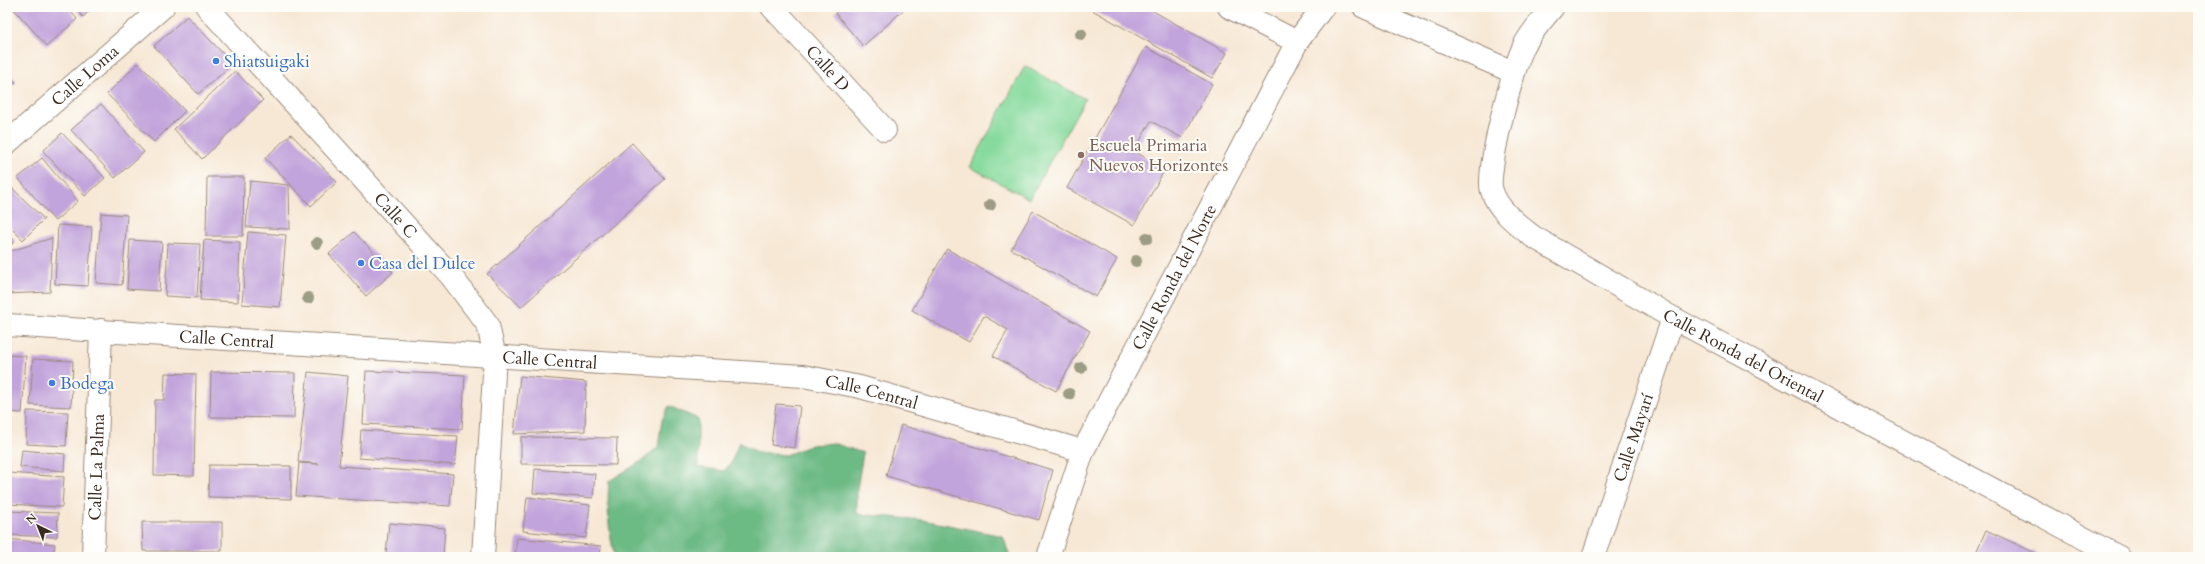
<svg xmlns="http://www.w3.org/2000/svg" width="2205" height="564" font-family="Cardo,serif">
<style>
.green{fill:#85da9c;stroke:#60825d}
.forest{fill:#6cba84;stroke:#547251}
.building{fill:#c2a4dc}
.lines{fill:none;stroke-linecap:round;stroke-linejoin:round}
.street-casing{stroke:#99897a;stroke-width:24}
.street{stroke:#fff;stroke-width:22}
.tree{fill:#9c9d85}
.shop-dot{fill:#3f7fe0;stroke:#fdfcf7;stroke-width:1.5}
.education-dot{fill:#8d6e63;stroke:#fdfcf7;stroke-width:1.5}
.labels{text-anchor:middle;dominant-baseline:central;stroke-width:4;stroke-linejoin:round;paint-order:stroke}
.shop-label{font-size:17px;fill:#366cbe;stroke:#fdfcf7;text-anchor:start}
.street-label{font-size:17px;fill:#3b2a1e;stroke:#fdfcf7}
.education-label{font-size:17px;fill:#785e54;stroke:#fdfcf7;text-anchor:start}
</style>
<rect width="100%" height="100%" fill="#fdfcf7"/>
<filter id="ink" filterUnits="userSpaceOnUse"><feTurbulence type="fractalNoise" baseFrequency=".025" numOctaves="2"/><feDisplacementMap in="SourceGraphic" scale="8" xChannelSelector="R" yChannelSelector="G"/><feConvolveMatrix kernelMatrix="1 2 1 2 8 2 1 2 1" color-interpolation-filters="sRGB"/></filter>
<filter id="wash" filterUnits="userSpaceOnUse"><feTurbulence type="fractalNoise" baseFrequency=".012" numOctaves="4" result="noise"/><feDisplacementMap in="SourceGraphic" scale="16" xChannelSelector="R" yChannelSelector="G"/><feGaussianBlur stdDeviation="0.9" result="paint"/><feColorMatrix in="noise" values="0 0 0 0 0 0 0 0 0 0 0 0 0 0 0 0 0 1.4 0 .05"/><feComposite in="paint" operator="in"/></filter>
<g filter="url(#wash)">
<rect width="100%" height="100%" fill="#f7e8d5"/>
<!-- green -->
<path class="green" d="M1025,66l60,33 -56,100 -59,-32z"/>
<!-- forest -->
<path class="forest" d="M669,406l29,13v48l26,4 7,-8 8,-21 18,10 29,3 26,-10 21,-2 30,10 -6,36v25l66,6 80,16 6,18 -1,3h-393c-7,-25 -8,-50 -6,-76l34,-21 15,-13 4,-27z"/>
<g id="blocks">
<!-- building -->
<g class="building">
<path d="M12,7h55l10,12 -30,27z"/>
<path d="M74,7h19l-10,10z"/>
<path d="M841,7h66l-44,39 -28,-33z"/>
<path d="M1087,7h59l81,46 -15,25z"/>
<path d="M187,16l46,48 -35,30 -44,-48z"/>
<path d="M1146,47l66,37 -30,54 -31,-17 -17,30 31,18 -31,56 -67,-37z"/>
<path d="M138,63l47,48 -31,31 -47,-48z"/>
<path d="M235,71l28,29 -61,59 -28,-30z"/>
<path d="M7,72l9,10 -9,9z"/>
<path d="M101,104l43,48 -29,26 -44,-48z"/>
<path d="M62,133l43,45 -20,18 -42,-45z"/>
<path d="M291,134l46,48 -26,24 -46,-48z"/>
<path d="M632,143l33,36 -144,128 -34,-33z"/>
<path d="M42,158l36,43 -23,20 -37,-43z"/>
<path d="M207,177h37l-1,59h-37z"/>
<path d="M250,181l39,4 1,44 -44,-2z"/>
<path d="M7,183l37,36 -21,21 -16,-16z"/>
<path d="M1033,211l84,48 -21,38 -85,-48z"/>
<path d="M101,213l26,2 -5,70 -26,-2z"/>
<path d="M58,225l34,2 -4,59 -33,-2z"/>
<path d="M248,232l38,3 -6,72 -38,-3z"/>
<path d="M354,232l39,40 -27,24 -37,-42z"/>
<path d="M7,233l8,8 -8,8z"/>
<path d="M52,238l-2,54 -43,2 1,-42z"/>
<path d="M130,240l32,2 -3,49 -32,-2z"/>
<path d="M204,240l36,2 -2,60 -38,-2z"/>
<path d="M168,243l32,1 -3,54 -32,-2z"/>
<path d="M947,249l143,82 -34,60 -63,-35 15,-26 -24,-14 -15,26 -57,-32z"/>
<path d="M7,355l19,1 -4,57 -15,-1z"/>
<path d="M33,359l40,2 -2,46 -41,-2z"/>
<path d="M366,371l99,4 -3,54 -99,-5z"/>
<path d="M211,372l84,1 -1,45 -84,-1z"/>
<path d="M308,372l40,4 -9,90 114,8 -3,32 -154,-10 3,-33 20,1 -21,-2z"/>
<path d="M165,373l31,1 -2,102 -40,-1 1,-75h9z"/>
<path d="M520,376l66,6 -1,49 -71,3z"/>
<path d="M776,404l24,2 -5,42 -24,-3z"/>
<path d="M27,411l41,1 -2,34 -40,-2z"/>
<path d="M901,425l152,45 -14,50 -153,-44z"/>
<path d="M361,430l97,6 -3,29 -96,-7z"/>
<path d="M521,437l96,1 -1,27 -95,-1z"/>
<path d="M22,450l43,4 -1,17 -44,-4z"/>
<path d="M209,465l82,1v33l-83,-2z"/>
<path d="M535,469l60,5 -2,24 -60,-5z"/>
<path d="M7,473l57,4 -2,30 -55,-3z"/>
<path d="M527,497l63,8 -4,33 -63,-7z"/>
<path d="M7,511l51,2 -1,24 -50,-2z"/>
<path d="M142,522h80v29h-79z"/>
<path d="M389,523l56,5 -2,29 -57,-3z"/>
<path d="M1986,530l58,27h-70z"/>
<path d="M517,538l84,8 -1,11h-85z"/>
<path d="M7,539l48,5 -2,13h-46z"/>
</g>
</g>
</g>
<g filter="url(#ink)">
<use href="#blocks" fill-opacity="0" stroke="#99897a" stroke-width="1"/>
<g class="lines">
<defs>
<g id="street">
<path id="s1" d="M207,7l244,269 37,49 7,32 -12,200"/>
<path id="s2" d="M772,7l113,123"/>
<path d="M1229,7l68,35"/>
<path d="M1364,7l149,65"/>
<path id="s3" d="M1553,7c-10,12 -21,24 -28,37 -11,19 -40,128 -33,147 6,19 25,33 40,45l141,82 446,239"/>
<path id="s4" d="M7,143l156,-136"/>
<path id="s5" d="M7,325l796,51 57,11 223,64"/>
<path id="s6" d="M93,557l8,-227"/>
<path id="s7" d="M1048,557l35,-106 214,-409 26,-35"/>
<path id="s8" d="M1593,557l80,-239"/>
</g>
</defs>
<!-- street casing -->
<use href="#street" class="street-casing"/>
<!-- street -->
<use href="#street" class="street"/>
</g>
<!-- trees -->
<g class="tree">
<circle cx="1081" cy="34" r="6"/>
<circle cx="990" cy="205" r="6"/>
<circle cx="1147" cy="238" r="6"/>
<circle cx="317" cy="243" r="6"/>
<circle cx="1136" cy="261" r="6"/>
<circle cx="308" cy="298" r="6"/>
<circle cx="1081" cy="368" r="6"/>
<circle cx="1069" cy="394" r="6"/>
</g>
</g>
<!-- markers -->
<g class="shop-dot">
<circle cx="216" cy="61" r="4"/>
<circle cx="361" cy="263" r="4"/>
<circle cx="52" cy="383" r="4"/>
</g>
<circle class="education-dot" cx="1081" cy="155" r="4"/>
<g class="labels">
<!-- shop labels -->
<g class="shop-label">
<text x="224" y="61">Shiatsuigaki</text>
<text x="369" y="263">Casa del Dulce</text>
<text x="60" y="383">Bodega</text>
</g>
<!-- street labels -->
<g class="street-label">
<text stroke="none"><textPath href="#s2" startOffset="83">Calle D</textPath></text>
<text stroke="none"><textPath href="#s4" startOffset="103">Calle Loma</textPath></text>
<text stroke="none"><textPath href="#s1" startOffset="281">Calle C</textPath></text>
<text stroke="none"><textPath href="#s7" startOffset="308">Calle Ronda del Norte</textPath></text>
<text stroke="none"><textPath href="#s5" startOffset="220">Calle Central</textPath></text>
<text stroke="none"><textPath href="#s3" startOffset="502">Calle Ronda del Oriental</textPath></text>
<text stroke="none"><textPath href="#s5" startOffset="544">Calle Central</textPath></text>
<text stroke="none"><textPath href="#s5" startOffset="868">Calle Central</textPath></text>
<text stroke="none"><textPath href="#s8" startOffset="126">Calle Mayarí</textPath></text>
<text stroke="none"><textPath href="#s6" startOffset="90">Calle La Palma</textPath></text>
</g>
<!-- education labels -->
<g class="education-label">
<text x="1089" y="145">Escuela Primaria<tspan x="1089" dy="20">Nuevos Horizontes</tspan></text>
</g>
</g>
<!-- margin -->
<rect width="2205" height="564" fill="none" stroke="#fdfcf7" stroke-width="24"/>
<!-- north arrow -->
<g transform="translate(38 526) rotate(317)" stroke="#fdfcf7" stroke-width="3" paint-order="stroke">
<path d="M0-3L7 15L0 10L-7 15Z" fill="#3b2a1e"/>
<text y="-6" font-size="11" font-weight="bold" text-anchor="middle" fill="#3b2a1e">N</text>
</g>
</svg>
